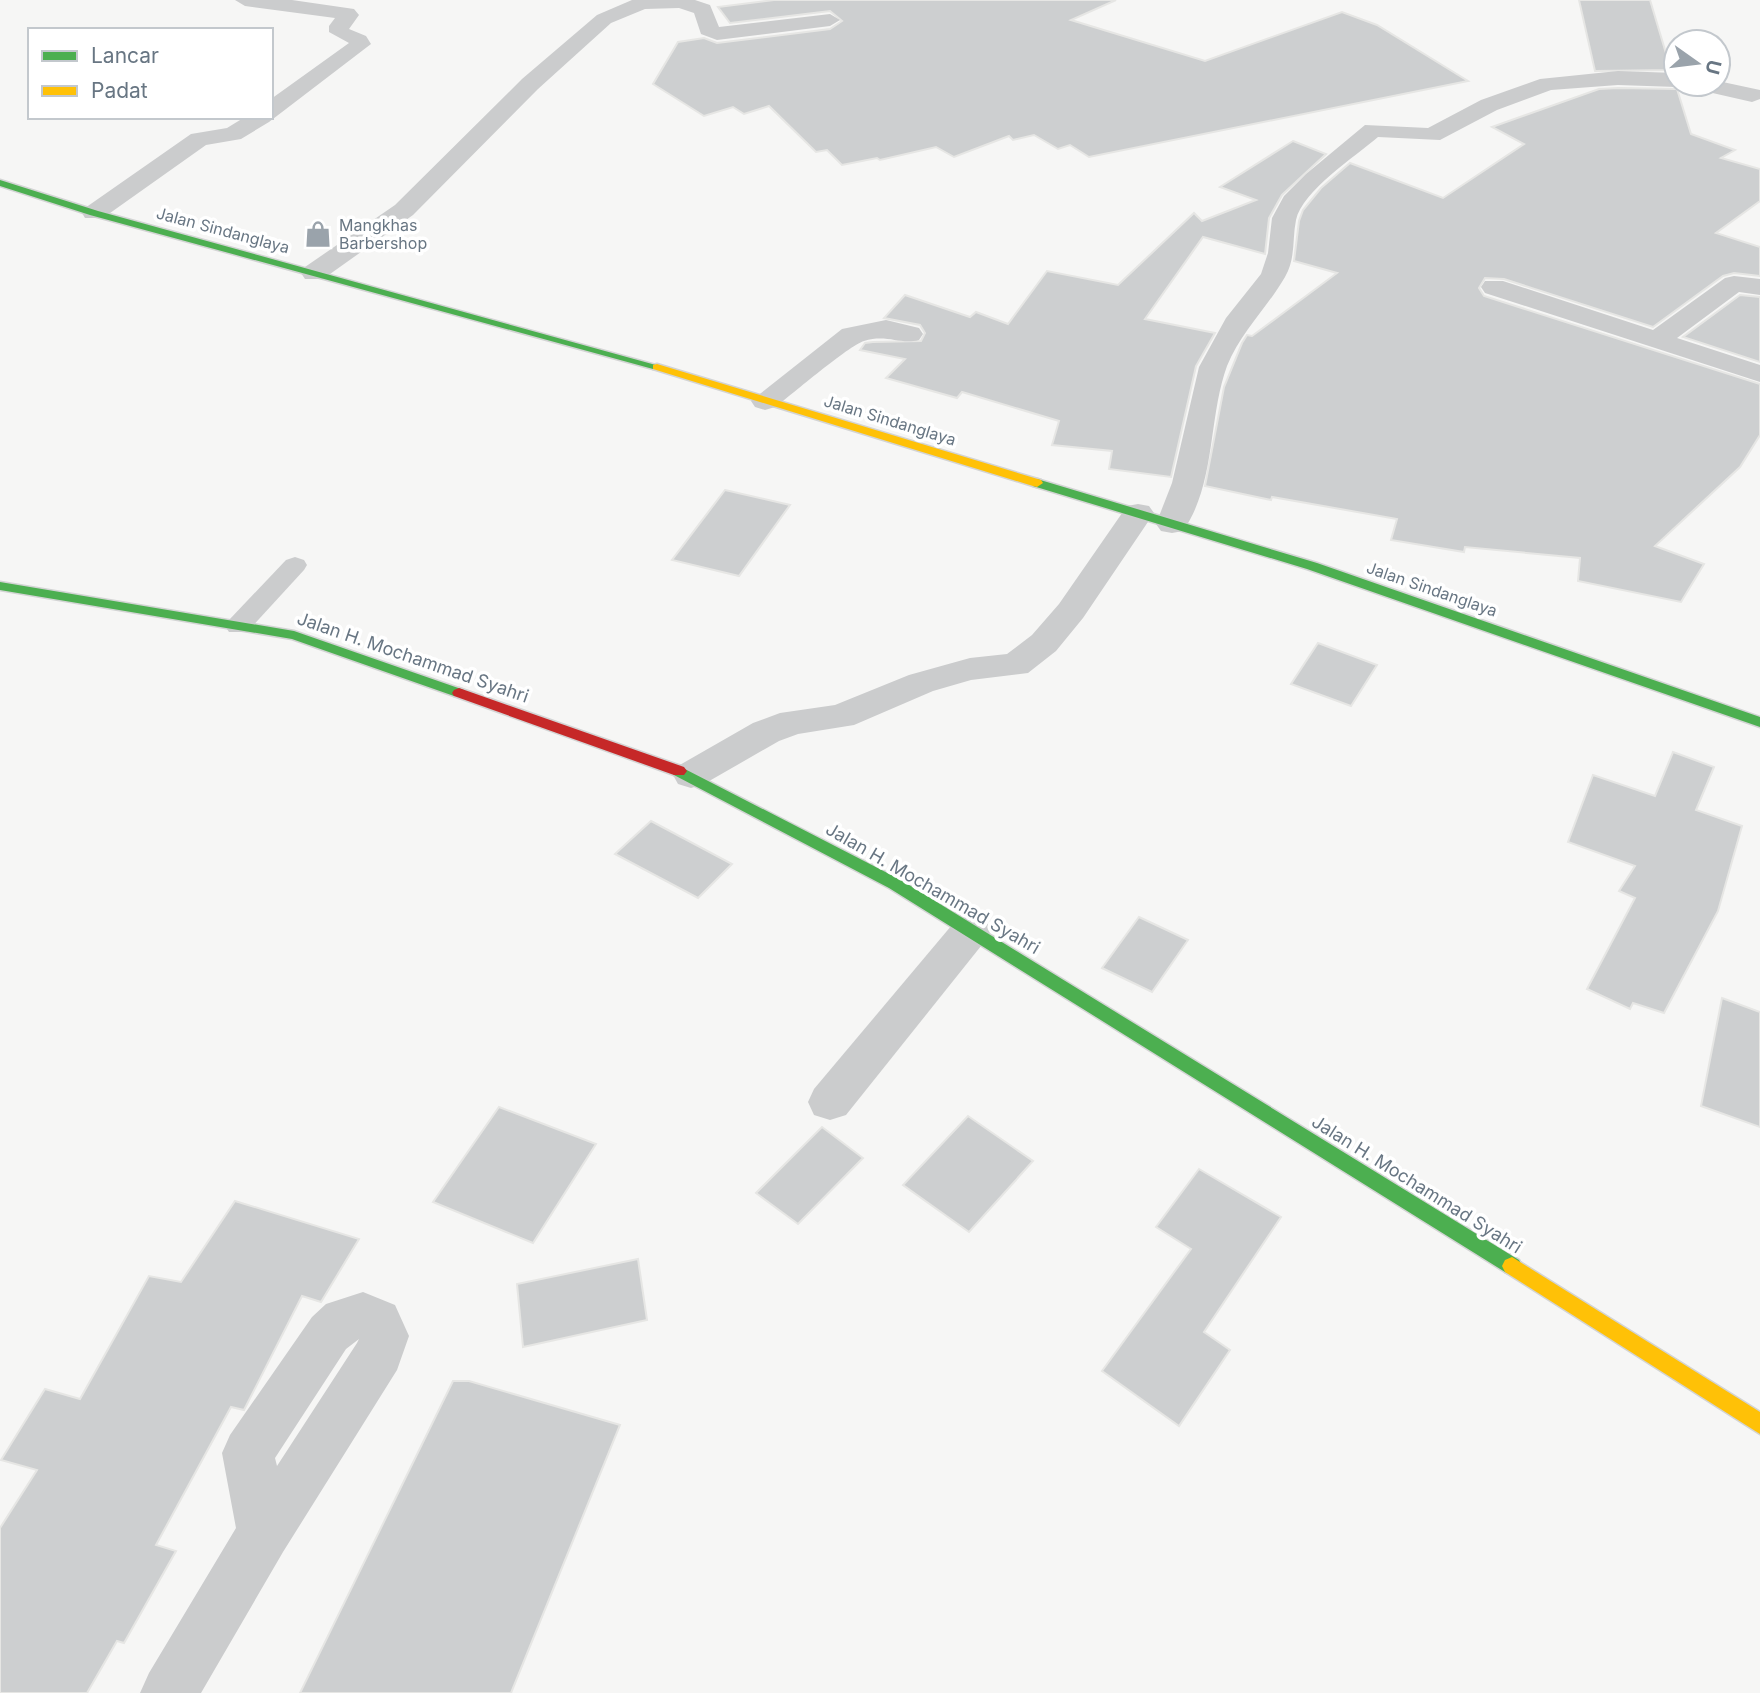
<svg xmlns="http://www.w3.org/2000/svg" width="1760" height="1693" font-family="Inter,sans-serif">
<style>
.building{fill:#cdcfd0;stroke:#e6e6e4;stroke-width:2}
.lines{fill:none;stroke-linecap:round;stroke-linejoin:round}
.fast-casing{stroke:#d3d4d4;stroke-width:3}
.slow-casing{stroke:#d3d4d4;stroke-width:3}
.jam-casing{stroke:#d3d4d4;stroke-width:3}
.lane{fill:#cbcccd;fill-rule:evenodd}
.street{fill:#cbcccd;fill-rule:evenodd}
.fast{fill:#4caf50;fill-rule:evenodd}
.slow{fill:#ffc107;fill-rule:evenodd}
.jam{fill:#c62828;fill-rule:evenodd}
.labels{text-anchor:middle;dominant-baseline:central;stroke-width:7;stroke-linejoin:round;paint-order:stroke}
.far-poi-label{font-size:16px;fill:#687683;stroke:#fff;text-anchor:start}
.far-street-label{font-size:16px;fill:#687683;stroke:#fff}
.street-label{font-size:18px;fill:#687683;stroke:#fff}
</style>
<rect width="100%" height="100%" fill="#f6f6f5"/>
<!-- building -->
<g class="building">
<path d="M774,0h342l-45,20 134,41 137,-49 35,13 91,56 -379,76 -19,-12 -12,4 -24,-14 -21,5 -4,-4 -55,21 -18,-10 -56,13 -3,-2 -35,7 -15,-15 -11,2 -47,-46 -25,8 -11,-7 -29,9 -51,-32 25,-42 26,-4 13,5 113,-14 12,-8 -12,-10 -100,12 -12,-16z"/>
<path d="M1579,0h71l21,70 -76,1z"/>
<path d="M1618,88l59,1 14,45 44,16 -14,8 39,11v32l-44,32 44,14v29l-26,-3 -11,3 -70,51 -149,-48 -19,-1 -6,10 5,8 276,88v51l-20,32 -85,79 49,18 -23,38 -103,-21 2,-23 -115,-11 -1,5 -73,-12 6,-21 -125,-22 -1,3 -66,-14 19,-99 18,-44 5,-8 5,1 85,-63 -43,-12 5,-40 4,-11 18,-22 29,-25 93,35 81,-54 -32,-17 107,-38z"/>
<path d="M1293,141l33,13 -44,41 -13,23 -4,36 -62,-17 -58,82 70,14 -19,33 -25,111 -62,-8 3,-18 -60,-6 7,-24 -97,-29 -5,6 -71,-20 19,-19 -45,-9 5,-7 8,-1 48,-1 4,-8 -5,-8 -36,-7 21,-23 65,22 6,-5 32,12 39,-53 71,14 76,-72 8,8 54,-21 -36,-13z"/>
<path d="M1740,295l20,2v65l-77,-25z"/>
<path d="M725,490l65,15 -51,71 -67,-16z"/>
<path d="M1318,643l59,22 -26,41 -60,-22z"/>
<path d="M1673,752l41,15 -18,43 46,16 -24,85 -54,102 -31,-10 -3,6 -43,-20 48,-91 -16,-7 16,-25 -67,-24 25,-67 62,21z"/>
<path d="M651,821l81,43 -34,34 -83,-44z"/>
<path d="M1139,917l49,23 -36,52 -50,-24z"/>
<path d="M1722,998l38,14v115l-59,-21z"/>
<path d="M499,1107l97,37 -63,99 -100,-41z"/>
<path d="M968,1116l65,45 -64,71 -66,-47z"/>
<path d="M822,1127l41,31 -65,66 -42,-31z"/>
<path d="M1199,1169l82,48 -77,115 26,18 -51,76 -77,-55 89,-122 -35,-22z"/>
<path d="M235,1201l124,38 -38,63 -19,-6 -58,114 -13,-3 -75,138 20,6 -52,92 -7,-2 -30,52h-87v-165l37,-58 -36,-10 44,-71 35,10 69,-123 32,6z"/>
<path d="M638,1259l9,61 -124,27 -6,-63z"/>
<path d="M453,1381h16l151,44 -109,268h-211z"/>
</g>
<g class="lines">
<defs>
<g id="fast">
<path d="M0,180l98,31 565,156 -10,2 -563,-154 -90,-29z"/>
<path d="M1037,479l280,84 443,154v10l-453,-158 -274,-83v-6z"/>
<path d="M0,582l294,49 170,59 2,3 -2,3h-10l-162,-57 -292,-49z"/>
<path d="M679,766l222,114 618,380 3,6 -3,6 -7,3 -7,-3 -616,-384 -215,-113 -3,-4 3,-4z"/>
</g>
<g id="slow">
<path d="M657,364l384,116 2,3 -6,4 -4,-1 -380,-117v-4z"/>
<path d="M1512,1257l248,155v22l-255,-162 -3,-6 3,-6z"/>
</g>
<path id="jam" d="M459,688l225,79 3,4 -3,4h-10l-220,-79 -2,-3 2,-3z"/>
</defs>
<!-- fast casing -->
<use href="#fast" class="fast-casing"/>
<!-- slow casing -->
<use href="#slow" class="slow-casing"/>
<!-- jam casing -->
<use href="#jam" class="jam-casing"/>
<!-- lane -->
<path class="lane" d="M295,557l9,3 3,5 -3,5 -57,62h-18l-4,-6 4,-6 57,-60z"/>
<!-- street -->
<g class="street">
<path d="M235,0h57l62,9 5,6 -10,14 17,7 5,8 -102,78 -28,17 -35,6 -103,73h-18l-3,-5 3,-5 106,-74 36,-6 18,-11h26v-18l78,-56 -20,-11v-6l6,-8 -90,-12z"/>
<path d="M632,0h63l15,5 9,22 111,-13 10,6 -10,6 -113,14 -16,-6 -7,-21 -15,-5 -34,1 -34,14 -73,66 -125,126 -90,64h-18l-4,-6 4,-6 90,-62 127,-126 75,-64z"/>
<path d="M1618,71l58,2v11h8l-8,3 -58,-2 -67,5 -54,20 -57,30 -62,-3c-22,19 -76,54 -82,83 -4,19 0,38 -11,57 -18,31 -44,55 -58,89 -19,52 -11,118 -44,165l-11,2 -11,-2 -5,-7 16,-41 27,-116 27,-49 35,-44 7,-21 4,-35 12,-22 22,-22 59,-49 63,3 53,-28 59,-21z"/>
<path d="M1718,81l42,9v9l-8,3 -57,-13 -3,-5h26z"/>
<path d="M1734,276l26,3v16l-21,-3 -62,46 83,27v17l-275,-89 -4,-6 4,-6h18l150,49 72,-52z"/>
<path d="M886,320l33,8 4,6 -4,6c-19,5 -32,-6 -55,1 -16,5 -71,53 -89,66l-10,3 -10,-3 -4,-6 91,-72z"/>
<path d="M1138,504l11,2 5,7 -71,105 -27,33 -28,22 -57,7 -38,11 -79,34 -56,9 -19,7 -75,43 -13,4 -13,-4 -5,-9 5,-9 75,-43 27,-10 55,-8 74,-30 61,-17 37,-4 25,-19 27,-31 68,-98z"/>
<path d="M971,915l14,4 6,11 -6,11 -139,174 -16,5 -16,-5 -6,-13 6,-13 143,-170z"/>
<path d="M363,1292l32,13 14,31 -12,34 -114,182 -82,141h-61l9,-20 87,-145 -14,-75 8,-18 82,-118 14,-13zM359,1339l-2,4 -80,123 -2,-8 71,-109z"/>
</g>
<!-- fast -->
<use href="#fast" class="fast"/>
<!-- slow -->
<use href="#slow" class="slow"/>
<!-- jam -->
<use href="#jam" class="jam"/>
</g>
<!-- icons -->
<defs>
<symbol id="shop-bare" viewBox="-9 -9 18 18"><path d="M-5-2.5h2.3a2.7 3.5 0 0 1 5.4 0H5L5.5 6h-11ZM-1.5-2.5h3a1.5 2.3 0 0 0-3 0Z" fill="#9aa3ab" stroke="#fff" stroke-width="2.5" paint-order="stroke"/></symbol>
</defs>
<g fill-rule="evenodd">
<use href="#shop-bare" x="299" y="215" width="38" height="38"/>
</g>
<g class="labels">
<!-- far-poi labels -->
<g class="far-poi-label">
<text x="339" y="225">Mangkhas<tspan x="339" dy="18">Barbershop</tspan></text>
</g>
<!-- far-street labels -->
<g class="far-street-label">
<text transform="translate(223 230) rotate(15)">Jalan Sindanglaya</text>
<text transform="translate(890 420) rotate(17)">Jalan Sindanglaya</text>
<text transform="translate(1432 589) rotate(19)">Jalan Sindanglaya</text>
</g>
<!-- street labels -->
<g class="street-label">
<text transform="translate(413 657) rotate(19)">Jalan H. Mochammad Syahri</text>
<text transform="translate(933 888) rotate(30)">Jalan H. Mochammad Syahri</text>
<text transform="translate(1417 1184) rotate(32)">Jalan H. Mochammad Syahri</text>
</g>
</g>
<!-- legend -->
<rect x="28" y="28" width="245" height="91" fill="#ffffff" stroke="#c3c8cd" stroke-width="2"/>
<rect x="42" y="51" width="35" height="10" fill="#4caf50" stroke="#c3c8cd" stroke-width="2"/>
<text x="91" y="63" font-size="21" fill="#687683">Lancar</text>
<rect x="42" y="86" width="35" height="10" fill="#ffc107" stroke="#c3c8cd" stroke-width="2"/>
<text x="91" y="98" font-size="21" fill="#687683">Padat</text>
<!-- north arrow -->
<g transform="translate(1697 63) rotate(104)"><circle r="33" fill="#ffffff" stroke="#c3c8cd" stroke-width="2"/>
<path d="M0-5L12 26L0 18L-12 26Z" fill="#9aa3ab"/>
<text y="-10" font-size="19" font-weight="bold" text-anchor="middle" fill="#687683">U</text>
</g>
</svg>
